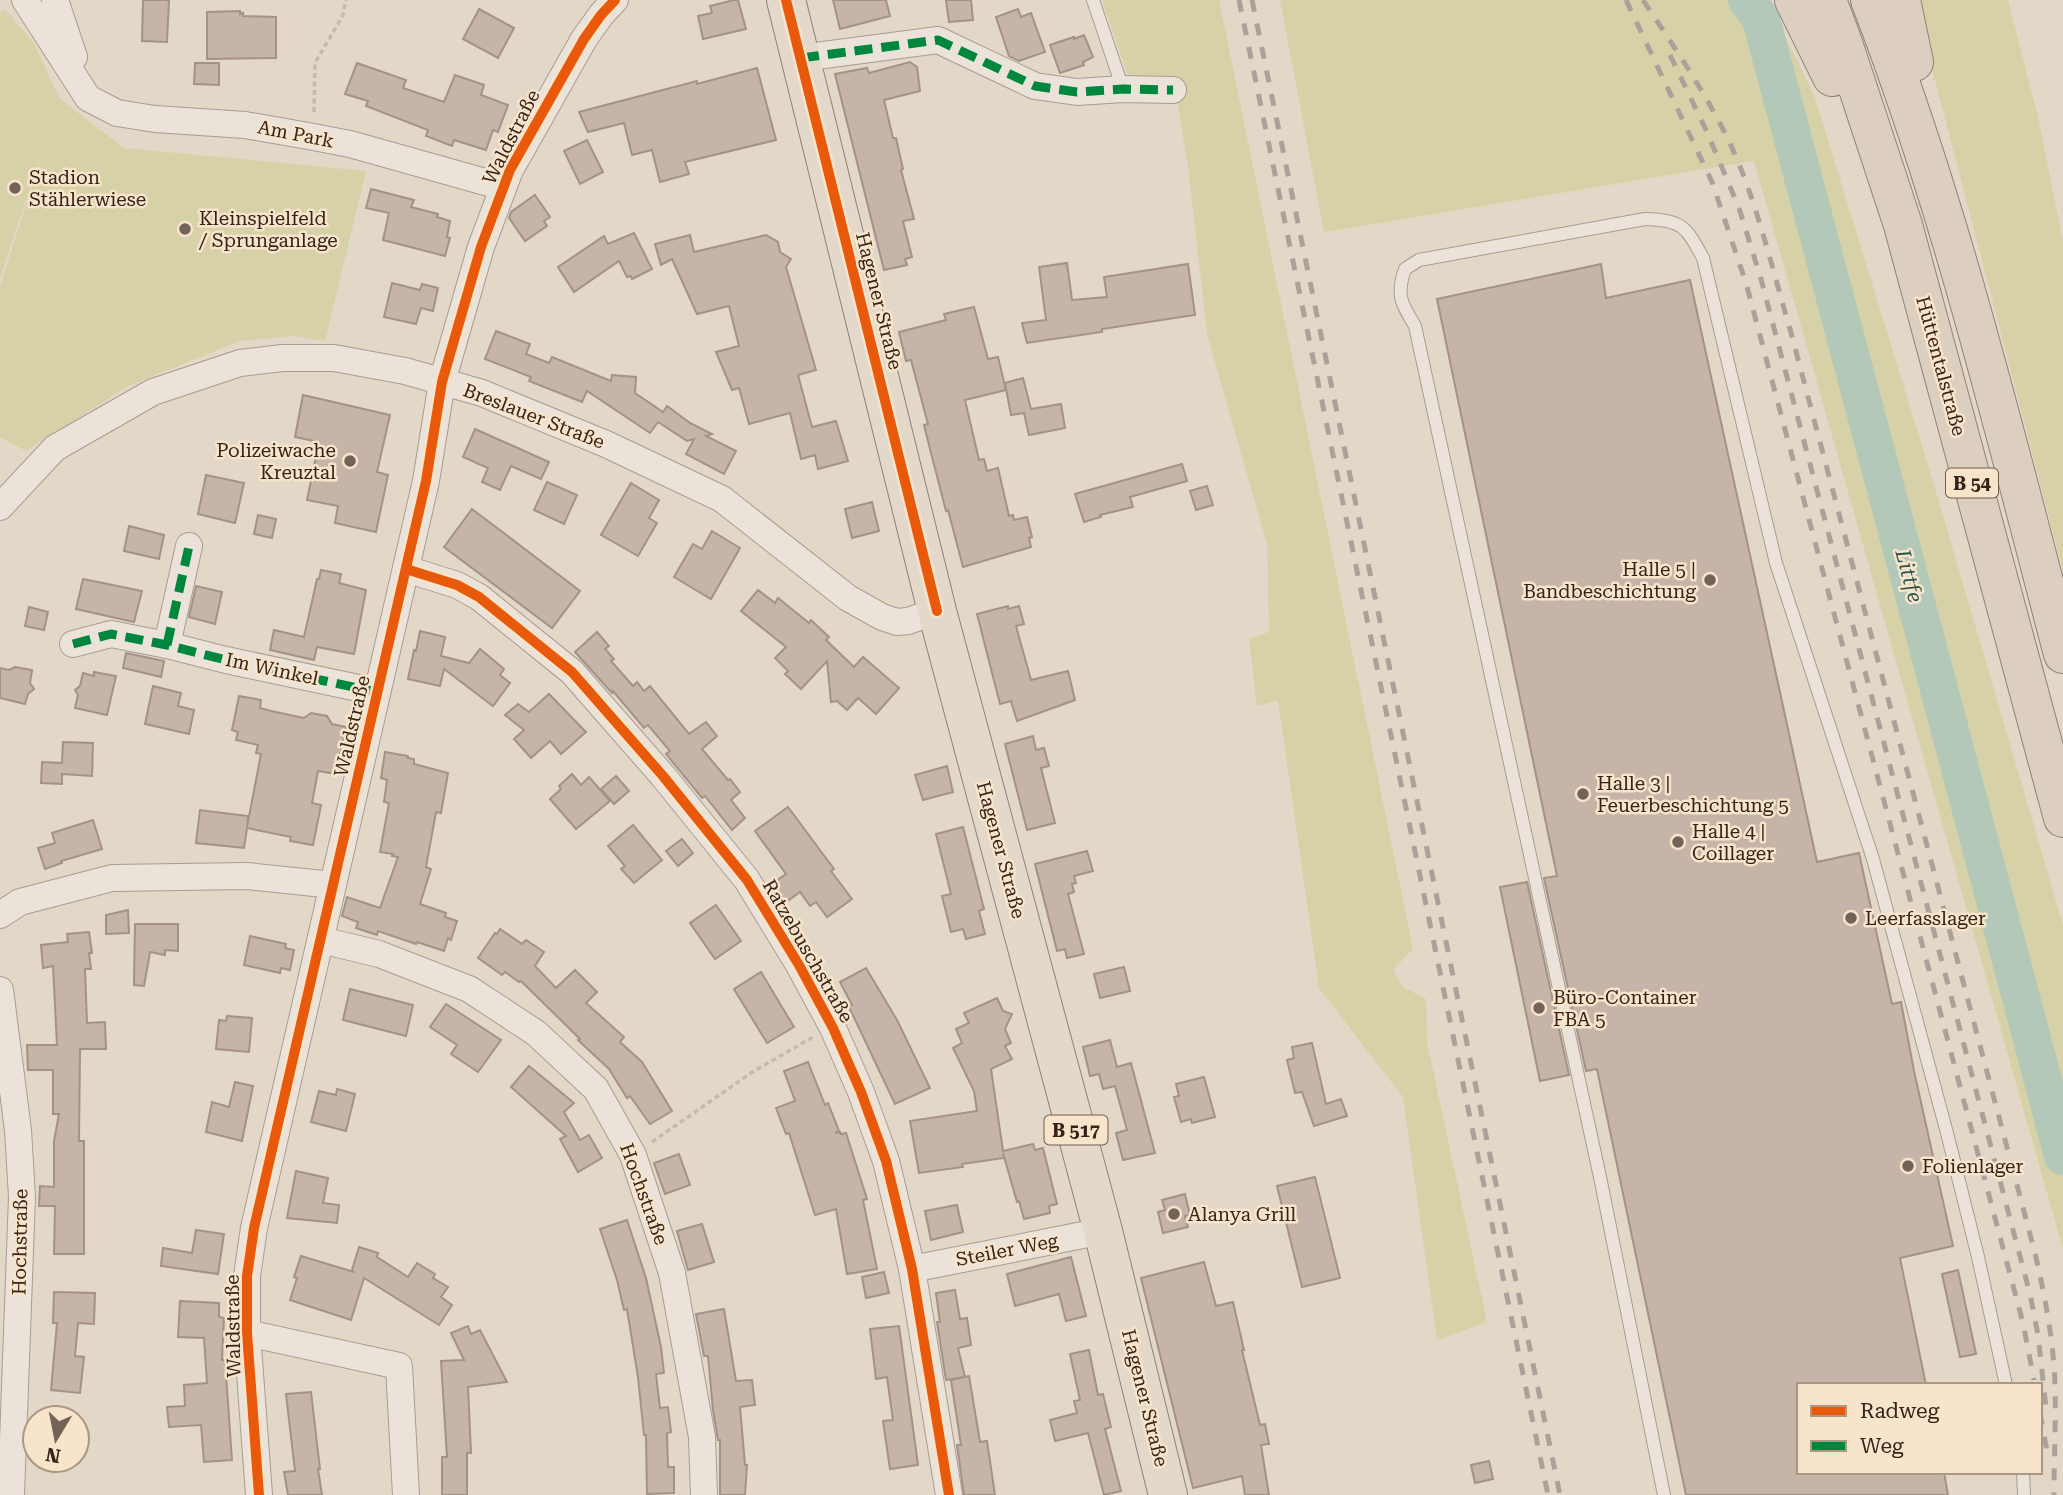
<svg xmlns="http://www.w3.org/2000/svg" width="2063" height="1495" font-family="'Roboto Serif',serif">
<style>
.green{fill:#d7d1a8}
.lines{fill:none;stroke-linecap:round;stroke-linejoin:round}
.river{stroke:#b3c8b8;stroke-width:38}
.building{fill:#c7b4a8;stroke:#a39287;stroke-width:2}
.service-casing{stroke:#a89c91;stroke-width:14}
.minor-casing{stroke:#a89c91;stroke-width:28}
.primary-casing{stroke:#8d8278;stroke-width:40}
.trunk-casing{stroke:#8d8278;stroke-width:40}
.path{stroke:#c3bab1;stroke-width:3.5;stroke-dasharray:5 3.5;stroke-linecap:butt}
.service{stroke:#ebe3da;stroke-width:12}
.minor{stroke:#ebe3da;stroke-width:26}
.primary{stroke:#e3d8ca;stroke-width:38}
.trunk{stroke:#ddcfc0;stroke-width:38}
.rail{stroke:#aaa29a;stroke-width:5;stroke-dasharray:12 12;stroke-linecap:butt}
.quiet{stroke:#00873e;stroke-width:9;stroke-dasharray:18 9;stroke-linecap:butt}
.cycleway-casing{stroke:#f7e4ca;stroke-width:15}
.cycleway{stroke:#e8590c;stroke-width:10}
.poi-dot{fill:#736257;stroke:#f7e4ca;stroke-width:2.5}
.labels{text-anchor:middle;dominant-baseline:central;stroke-width:5;stroke-linejoin:round;paint-order:stroke}
.shield{fill:#f7e4ca;stroke:#705d4f;stroke-width:2}
.shield-label{font-size:18px;font-weight:bold;fill:#36231a}
.street-label{font-size:19px;fill:#36231a;stroke:#f7e4ca}
.poi-label{font-size:19px;fill:#36231a;stroke:#f7e4ca;text-anchor:start}
.water-label{font-size:21px;font-style:italic;fill:#28574d;stroke:#f7e4ca}
</style>
<rect width="100%" height="100%" fill="#e3d7c7"/>
<!-- green -->
<g class="green">
<path d="M1102,0h117l194,949 -20,21 10,17 23,12 1,43 60,280 -50,18 -34,-243 -84,-109 -41,-288 -21,6 -8,-67 20,-7 -2,-88 -60,-210 -18,-160 -12,-76 -49,-23z"/>
<path d="M1280,0h487l47,95 120,390 129,440v324l-309,-1088 -430,71z"/>
<path d="M1914,0h94l30,117 25,125v329z"/>
<path d="M5,9l29,34 25,55 65,50 242,23 -41,170 -30,-5 -55,5 -112,45 -102,65 -26,-14v-150l46,-146 -46,137v-265z"/>
</g>
<g class="lines">
<!-- river -->
<path class="river" d="M1747,0l14,19 302,1137"/>
</g>
<!-- building -->
<g class="building">
<path d="M143,0h26l-2,42 -25,-1z"/>
<path d="M734,0h4l8,29 -43,10 -5,-23 14,-3 -2,-7z"/>
<path d="M833,0h53l4,16 -50,13z"/>
<path d="M946,0h25l2,20 -24,2z"/>
<path d="M479,9l35,19 -16,30 -35,-19z"/>
<path d="M1018,9l3,8 10,-4 14,39 -26,9 -10,-5 -13,-39z"/>
<path d="M240,11v3l3,-1v3l33,1v41l-69,1v-47z"/>
<path d="M1084,35l9,22 -10,5 1,3 -24,8 -10,-28 24,-8v2z"/>
<path d="M910,62l7,5 3,24 -36,9 9,38h3l7,31 -2,1 13,49 -11,2 9,36 -7,2 2,6 -23,5 -49,-196 32,-6 2,5z"/>
<path d="M195,63h24v22l-25,-1z"/>
<path d="M357,63l49,17 -3,8 41,14 11,-27 29,10 -3,10 27,10 -10,27 -5,-2 -7,20 -32,-10 -2,6 -26,-10 2,-6 -62,-24 2,-5 -23,-7z"/>
<path d="M757,68l19,72 -91,22 4,12 -29,8 -8,-32 -20,5 -8,-32 -36,9 -9,-20 118,-31v3z"/>
<path d="M587,140l16,32 -23,12 -16,-33z"/>
<path d="M371,189l43,11 -3,7 27,7 -1,3 13,4 -3,16 3,1 -5,18 -62,-16 6,-27 -23,-5z"/>
<path d="M535,195l15,22 -6,4 3,5 -22,15 -16,-23 2,-6z"/>
<path d="M634,233l18,36 -20,10 -1,-3 -4,1 -8,-16 -45,31 -16,-25 46,-31 4,8z"/>
<path d="M690,235l4,17 72,-17 12,7 2,10 11,7 -5,8 30,103 -18,5 14,52 24,-6 12,40 -30,8 -3,-14 -14,4 -11,-46 -41,11 -10,-36 -7,2 -16,-38 23,-6 -10,-40 -32,8 -25,-55 -11,6 -6,-21z"/>
<path d="M1067,263l5,37 35,-3 -3,-20 84,-13 7,51 -93,14v3l-75,11 -5,-20 24,-3 -7,-53z"/>
<path d="M1601,264l5,34 84,-18 127,582 42,-9 33,151 9,-2 13,69 39,175 -53,12 26,127h-127v87h145l4,23h-262l-89,-426 -11,2 -42,-193 13,-2 -120,-577z"/>
<path d="M392,283l28,7 2,-6 16,4 -5,23 -12,-3 -5,16 -32,-7z"/>
<path d="M974,307l14,52 10,-2 8,33 -41,10 14,60 5,-1 3,12 11,-3 11,48 4,-1 1,5 13,-3 5,20 -3,1 2,9 -68,20 -15,-57 -2,1 -15,-58 -7,-28 4,-1 -17,-64 -5,1 -7,-29 47,-12 -2,-6z"/>
<path d="M496,331l34,13 -4,10 23,9 3,-6 59,24 1,-6 24,2 -1,16 28,19 4,-6 23,17 22,11 -6,2 30,15 -12,23 -38,-20 8,-15 -7,2 -29,-19 -8,11 -63,-42 -5,11 -53,-21 2,-4 -46,-18z"/>
<path d="M1023,378l8,31 30,-5 4,24 -36,7 -5,-22 -13,2 -6,-32z"/>
<path d="M303,395l87,20 -13,57 11,3 -12,57 -41,-9 3,-17 -31,-6 12,-58 -24,-5z"/>
<path d="M475,429l74,33 -8,17 -30,-13 -11,24 -18,-8 6,-14 -25,-11z"/>
<path d="M1182,464l5,17 -57,16 3,10 -33,8 1,2 -17,5 -9,-28z"/>
<path d="M206,475l38,8 -9,40 -37,-9z"/>
<path d="M547,482l30,13 -13,29 -30,-14z"/>
<path d="M631,483l28,17 -10,18 8,5 -19,33 -37,-21z"/>
<path d="M1207,486l6,19 -17,5 -6,-19z"/>
<path d="M872,502l7,29 -27,7 -7,-29z"/>
<path d="M472,509l108,82 -28,37 -108,-81z"/>
<path d="M258,515l18,4 -4,19 -18,-4z"/>
<path d="M129,526l35,9 -5,24 -35,-8z"/>
<path d="M712,531l28,17 -29,51 -37,-22 19,-33 9,5z"/>
<path d="M321,570l20,4 -2,9 27,7 -12,64 -37,-7 -3,13 -44,-10 4,-20 30,7 13,-58h2z"/>
<path d="M83,579l59,12 -8,31 -58,-13z"/>
<path d="M196,586l26,6 -7,32 -26,-7z"/>
<path d="M758,590l17,13 3,-5 31,25 2,-3 18,17 -3,3 28,27 9,-10 36,31 -23,26 -18,-16 -11,12 -10,-9 -6,1 -4,-41 -26,28 -16,-15 3,-3 -13,-13 11,-11 -45,-36z"/>
<path d="M1008,606v3l11,-3 5,18 -8,2 15,54 37,-9 7,29 -58,21 -6,-20 -11,3 -23,-90z"/>
<path d="M29,607l19,5 -4,18 -19,-4z"/>
<path d="M420,631l25,6 -4,19 28,7 11,-14 24,20 -4,6 10,8 -17,23 -49,-37 -4,17 -32,-7 6,-29 2,1z"/>
<path d="M597,632l12,14 -4,3 9,10 -3,2 22,25 4,-4 7,9 6,-5 39,48 17,-12 11,14 -15,13 26,31 2,-1 10,13 -9,8 14,18 -13,12 -27,-34 -3,2 -36,-44 4,-3 -22,-26 -4,3 -31,-37 -1,2 -37,-41z"/>
<path d="M126,653l38,8 -3,16 -38,-9z"/>
<path d="M15,667l17,3 -2,13 4,6 -6,5 -3,10 -25,-6v-30l9,2z"/>
<path d="M94,672l22,4 -9,39 -32,-7 3,-13 -3,-5 5,-4 3,-13 11,3z"/>
<path d="M153,686l28,7 -3,13 16,4 -5,24 -44,-10z"/>
<path d="M549,694l37,38 -25,22 -11,-13 -19,17 -17,-19 10,-9 -19,-15 13,-11 11,8z"/>
<path d="M239,696l22,4 -1,8 11,3 33,7 7,-5 16,3 5,8 14,3 -10,47 -18,-3 -6,32 9,2 -8,40 -23,-4 1,-4 -44,-9 -3,20 -48,-5 4,-33 48,6 -1,11 14,-73 -5,-1 2,-8 -22,-5 2,-8 -6,-2z"/>
<path d="M1033,736l3,14 8,-2 5,18 -8,2 14,55 -28,7 -22,-86z"/>
<path d="M63,742l30,1 -1,33 -30,-2v10l-21,-1 1,-21 20,1z"/>
<path d="M385,752l23,4v2l6,1v5l34,9 -7,40 -5,-1 -10,55 5,2 -11,35 26,9 -1,4 12,4 -6,19 -3,-2 -4,13 -27,-9 -1,2 -38,-13 -1,4 -21,-7 2,-6 -16,-6 5,-19 33,11 18,-51 -6,-1 1,-2 -13,-2 9,-49 -5,-1 3,-22 -6,-2z"/>
<path d="M947,766l6,26 -30,8 -8,-25z"/>
<path d="M572,774l9,11 8,-8 21,24 -34,28 -26,-30 11,-10 -2,-3z"/>
<path d="M616,776l13,15 -15,13 -13,-15z"/>
<path d="M788,807l46,62 -3,2 21,28 -25,18 -11,-15 -6,4 -10,-14 -19,14 -12,-20 17,-12 -31,-43z"/>
<path d="M93,820l9,29 -41,12 1,2 -17,6 -7,-21 17,-5 -3,-10z"/>
<path d="M633,825l29,35 -28,23 -13,-14 4,-3 -17,-20z"/>
<path d="M963,827l21,82 -5,2 6,23 -19,5 -3,-10 -12,3 -9,-36 9,-2 -15,-60z"/>
<path d="M682,839l11,14 -15,13 -12,-15z"/>
<path d="M1087,851l6,20 -19,5 2,7 -4,1 2,8 -6,2 16,60 -17,4 -2,-9 -8,2 -22,-87z"/>
<path d="M1527,882l42,193 -29,6 -40,-194z"/>
<path d="M716,905l25,36 -26,18 -25,-36z"/>
<path d="M128,910l1,23 -23,1v-19z"/>
<path d="M135,924h43v27l-13,-1v5l-15,-3 -6,34 -10,-1z"/>
<path d="M500,929l22,15 4,-4 18,12 -9,14 21,22 19,-18 22,22 -11,11 38,34 -4,5 22,20 30,49 -22,13 -20,-28 -3,2 -18,-29 -31,-29 2,-1 -59,-58 -2,1 -14,-10 -3,3 -24,-17 17,-25 2,1z"/>
<path d="M89,932l3,21h-3l2,16h-6l2,54 18,-1 1,27h-26l-1,92h5v113h-30l1,-48h-16l1,-20 14,1v-46l5,-27h-6v-44h-25l-1,-25h30l-4,-79 -10,2 -2,-23 27,-3 -1,-8z"/>
<path d="M250,936l36,8 -1,4 9,2 -4,20 -9,-2 -1,5 -36,-8z"/>
<path d="M1124,967l6,24 -30,7 -6,-24z"/>
<path d="M866,968l31,52 33,68 -35,16 -46,-97 3,-2 -12,-23z"/>
<path d="M761,972l33,55 -27,16 -33,-54z"/>
<path d="M350,989l63,16 -7,31 -63,-16z"/>
<path d="M997,998l6,13 9,3 -7,15 6,14 -6,3 7,13 -21,10 12,82 30,-7 2,6 8,-2 14,56 -8,2 1,7 -26,6 -5,-18 -2,1 -14,-49 1,5 -42,6 1,3 -44,6 -9,-52 67,-10 -3,-20 -21,-43 9,-5 -6,-14 13,-6 -5,-10z"/>
<path d="M446,1004l55,36 -23,32 -27,-18 6,-9 -27,-18z"/>
<path d="M227,1016l25,2 -3,34 -33,-3 3,-29 7,1z"/>
<path d="M1110,1040l7,27 14,-4 24,90 -32,7 -7,-27 11,-3 -12,-44 -12,3 -4,-15 -9,2 -7,-29z"/>
<path d="M1312,1043l14,61 15,-5 6,17 -33,10 -12,-34 -7,1 -8,-33 7,-2 -2,-11z"/>
<path d="M808,1062l17,43 3,-2 11,28 -4,2 5,-1 1,2 5,-1 21,66 -4,1 14,69 -30,5 -11,-65 -21,6 -26,-82 -3,1 -10,-26 19,-7 -11,-30z"/>
<path d="M529,1066l45,37 -10,9 16,28 9,-5 13,23 -24,14 -18,-33 6,-3 -55,-49z"/>
<path d="M1204,1077l11,40 -23,6 -1,-4 -10,3 -7,-25 5,-1 -3,-12z"/>
<path d="M235,1082l18,4 -11,55 -36,-9 6,-30 17,5z"/>
<path d="M337,1089l18,5 -9,37 -35,-9 8,-31 17,4z"/>
<path d="M679,1154l11,31 -25,9 -11,-31z"/>
<path d="M296,1171l32,7 -5,25 16,2 -2,18 -50,-5z"/>
<path d="M1315,1177l25,101 -38,9 -25,-101z"/>
<path d="M1185,1194l5,21 -5,1 3,11 -25,6 -5,-21 7,-2 -3,-10z"/>
<path d="M957,1205l6,27 -32,8 -6,-29z"/>
<path d="M627,1220l19,58 15,69 3,26 -8,1 4,34 8,-1 3,25 -4,1 1,34h6v26l-27,1 -1,-59h-2l-6,-58 -11,-68 -3,1 -7,-30 -17,-51z"/>
<path d="M702,1224l12,38 -26,8 -11,-39z"/>
<path d="M196,1230l28,4 -6,40 -57,-8 2,-18 29,5z"/>
<path d="M359,1247l19,6 -1,4 31,20 9,-14 18,11 -2,4 15,9 -7,10 11,8 -13,20 -75,-47 -13,42 -61,-20 7,-22 -3,-1 7,-21 53,16 -2,-2z"/>
<path d="M1071,1257l15,59 -20,5 -7,-27 -44,12 -8,-32z"/>
<path d="M1204,1262l12,44 17,-4 11,48h-2l18,75 5,-1 4,20 -8,1 8,50h-24l-3,-19 -49,12 -52,-210z"/>
<path d="M1958,1270l18,84 -16,3 -18,-83z"/>
<path d="M884,1272l5,21 -23,5 -4,-21z"/>
<path d="M955,1290l5,29 7,-1 4,27 -13,3 7,29 -19,3 -9,-58h3l-4,-29z"/>
<path d="M54,1292l41,1 -1,31 -16,-1 -3,33 9,1 -4,36 -29,-3 6,-67h-4z"/>
<path d="M180,1301l39,2v14l5,1 -2,42h3l7,100 -28,2 -3,-37 -32,2 -2,-20 18,-1 -1,-21 23,-2 -3,-45 -26,-1z"/>
<path d="M724,1309l12,72 16,-1 3,25 -15,2 5,58h2l-2,30h-25v-55h-2l-5,-30 -5,-54h-4l-8,-42z"/>
<path d="M468,1326l3,8 9,-4 27,52 -39,5 3,66h-4v42h-25v-38h5l-6,-96 23,-1 -13,-27z"/>
<path d="M899,1326l19,139 -28,4 -7,-48 10,-1 -6,-43 -11,2 -6,-50z"/>
<path d="M1089,1350l9,45 5,-1 8,33 -6,2 16,62 -17,4 -16,-62 -33,8 -5,-21 27,-7 -3,-12 6,-1 -10,-46z"/>
<path d="M969,1376l11,66 7,-1 8,54h-31l-7,-50h4l-10,-65z"/>
<path d="M311,1392l9,77h-2l4,26h-34l-4,-23 11,-1 -9,-77z"/>
<path d="M1489,1461l4,18 -18,4 -4,-18z"/>
</g>
<g class="lines">
<defs>
<g id="service">
<path d="M1093,0l30,89"/>
<path d="M2023,1472l1,23"/>
<path d="M1664,1495l-64,-318 -185,-851c-14,-23 -19,-31 -10,-57l14,-9 226,-41c38,1 41,8 58,39l73,305 97,296 74,274 31,124 28,128"/>
</g>
<g id="minor">
<path d="M25,0l63,98 29,15 38,6 90,6 63,11 42,8 153,43"/>
<path d="M55,0l19,57"/>
<path d="M801,58l137,-18 97,46 42,6 46,-3 50,1"/>
<path d="M0,507l55,-59 98,-56 87,-29 42,-5h52l71,13 77,22 124,51 116,55 126,99 34,19 15,5 11,-1 29,-10"/>
<path d="M406,569l51,16 22,12 93,75 91,104 84,104 52,85 34,63 28,64 25,69 26,108 37,226"/>
<path d="M73,644l38,-10 56,11 59,15 151,32"/>
<path d="M167,645l22,-99"/>
<path d="M0,915l20,-13 92,-24 135,-2 86,9"/>
<path d="M321,940l58,14 90,35 67,44 60,56 37,66 39,118 30,164 2,58"/>
<path d="M0,990l18,140 4,67 -11,298"/>
<path d="M912,1269l191,-38"/>
<path d="M247,1333l152,33 7,129"/>
<path d="M259,1495l-12,-162v-57l7,-48 172,-747 16,-99 39,-135 29,-77 74,-131 17,-24 14,-15"/>
</g>
<path id="primary" d="M786,0l151,611 166,620 65,264"/>
<g id="trunk">
<path d="M1794,0l38,77"/>
<path d="M1827,0l16,43 60,182 160,593"/>
<path d="M1870,0c82,212 135,435 193,654"/>
<path d="M1901,0l13,62"/>
</g>
</defs>
<!-- service casing -->
<use href="#service" class="service-casing"/>
<!-- minor casing -->
<use href="#minor" class="minor-casing"/>
<!-- primary casing -->
<use href="#primary" class="primary-casing"/>
<!-- trunk casing -->
<use href="#trunk" class="trunk-casing"/>
<!-- path -->
<g class="path">
<path d="M314,112l1,-49 28,-48 3,-15"/>
<path d="M652,1142l99,-69 62,-36"/>
</g>
<!-- service -->
<use href="#service" class="service"/>
<!-- minor -->
<use href="#minor" class="minor"/>
<!-- primary -->
<use href="#primary" class="primary"/>
<!-- trunk -->
<use href="#trunk" class="trunk"/>
<!-- rail -->
<g class="rail">
<path d="M1239,0l309,1495"/>
<path d="M1252,0l308,1495"/>
<path d="M1626,0l86,182 34,101 277,1040 11,57"/>
<path d="M1643,0c30,45 60,89 84,137 29,60 44,128 63,192l245,924c10,44 19,89 20,134 1,36 -1,72 -1,108"/>
<path d="M1670,55l37,77 32,76 22,71 269,1015 8,41 8,73"/>
<path d="M2040,1413l7,38"/>
</g>
<!-- quiet -->
<g class="quiet">
<path d="M801,58l137,-18 97,46 42,6 46,-3 50,1"/>
<path d="M73,644l38,-10 56,11 59,15 151,32"/>
<path d="M167,645l22,-99"/>
</g>
<defs>
<g id="cycleway">
<path d="M786,0l151,611"/>
<path d="M406,569l51,16 22,12 93,75 91,104 84,104 52,85 34,63 28,64 25,69 26,108 37,226"/>
<path d="M259,1495l-12,-162v-57l7,-48 172,-747 16,-99 39,-135 29,-77 74,-131 17,-24 14,-15"/>
</g>
</defs>
<!-- cycleway casing -->
<use href="#cycleway" class="cycleway-casing"/>
<!-- cycleway -->
<use href="#cycleway" class="cycleway"/>
</g>
<!-- markers -->
<g class="poi-dot">
<circle cx="15" cy="188" r="7"/>
<circle cx="185" cy="229" r="7"/>
<circle cx="350" cy="461" r="7"/>
<circle cx="1710" cy="580" r="7"/>
<circle cx="1583" cy="794" r="7"/>
<circle cx="1678" cy="842" r="7"/>
<circle cx="1851" cy="918" r="7"/>
<circle cx="1539" cy="1008" r="7"/>
<circle cx="1908" cy="1166" r="7"/>
<circle cx="1174" cy="1214" r="7"/>
</g>
<g class="labels">
<!-- shield labels -->
<g class="shield">
<rect x="1946" y="468.5" width="52" height="29" rx="5"/>
<rect x="1044.5" y="1115.5" width="63" height="29" rx="5"/>
</g>
<g class="shield-label">
<text x="1972" y="483">B 54</text>
<text x="1076" y="1130">B 517</text>
</g>
<!-- street labels -->
<g class="street-label">
<text transform="translate(296 134) rotate(11)">Am Park</text>
<text transform="translate(511 137) rotate(-63)">Waldstraße</text>
<text transform="translate(879 301) rotate(76)">Hagener Straße</text>
<text transform="translate(1941 366) rotate(75)">Hüttentalstraße</text>
<text transform="translate(534 416) rotate(21)">Breslauer Straße</text>
<text transform="translate(272 669) rotate(12)">Im Winkel</text>
<text transform="translate(352 726) rotate(-77)">Waldstraße</text>
<text transform="translate(1001 850) rotate(75)">Hagener Straße</text>
<text transform="translate(808 951) rotate(60)">Ratzebuschstraße</text>
<text transform="translate(644 1194) rotate(70)">Hochstraße</text>
<text transform="translate(20 1242) rotate(-89)">Hochstraße</text>
<text transform="translate(1007 1250) rotate(-11)">Steiler Weg</text>
<text transform="translate(233 1326) rotate(-91)">Waldstraße</text>
<text transform="translate(1145 1398) rotate(76)">Hagener Straße</text>
</g>
<!-- poi labels -->
<g class="poi-label">
<text x="29" y="177">Stadion<tspan x="29" dy="22">Stählerwiese</tspan></text>
<text x="199" y="218">Kleinspielfeld<tspan x="199" dy="22">/ Sprunganlage</tspan></text>
<text x="336" y="450" text-anchor="end">Polizeiwache<tspan x="336" dy="22">Kreuztal</tspan></text>
<text x="1696" y="569" text-anchor="end">Halle 5 |<tspan x="1696" dy="22">Bandbeschichtung</tspan></text>
<text x="1597" y="783">Halle 3 |<tspan x="1597" dy="22">Feuerbeschichtung 5</tspan></text>
<text x="1692" y="831">Halle 4 |<tspan x="1692" dy="22">Coillager</tspan></text>
<text x="1865" y="918">Leerfasslager</text>
<text x="1553" y="997">Büro-Container<tspan x="1553" dy="22">FBA 5</tspan></text>
<text x="1922" y="1166">Folienlager</text>
<text x="1188" y="1214">Alanya Grill</text>
</g>
<!-- water labels -->
<g class="water-label">
<text transform="translate(1909 576) rotate(75)">Littfe</text>
</g>
</g>
<!-- legend -->
<rect x="1797" y="1383" width="245" height="91" fill="#f7e4ca" stroke="#aa9784" stroke-width="2"/>
<rect x="1811" y="1406" width="35" height="10" fill="#e8590c" stroke="#aa9784" stroke-width="2"/>
<text x="1860" y="1418" font-size="21" fill="#36231a">Radweg</text>
<rect x="1811" y="1441" width="35" height="10" fill="#00873e" stroke="#aa9784" stroke-width="2"/>
<text x="1860" y="1453" font-size="21" fill="#36231a">Weg</text>
<!-- north arrow -->
<g transform="translate(56 1439) rotate(190)"><circle r="33" fill="#f7e4ca" stroke="#aa9784" stroke-width="2"/>
<path d="M0-5L12 26L0 18L-12 26Z" fill="#736257"/>
<text y="-10" font-size="19" font-weight="bold" text-anchor="middle" fill="#36231a">N</text>
</g>
</svg>
